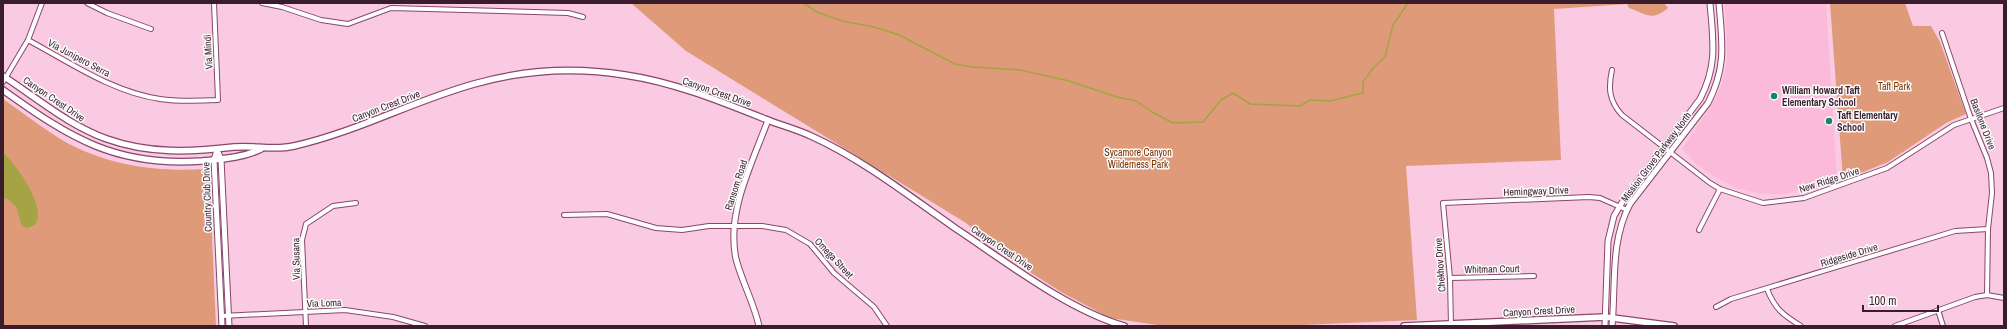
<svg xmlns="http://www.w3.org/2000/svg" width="2007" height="329" font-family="'Archivo Narrow',sans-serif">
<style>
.built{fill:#fcbadb}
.green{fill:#df9b79}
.water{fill:#a6a344}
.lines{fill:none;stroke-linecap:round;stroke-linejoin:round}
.stream{stroke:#a6a344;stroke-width:1.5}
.minor-casing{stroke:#88476b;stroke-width:6}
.tertiary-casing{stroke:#88476b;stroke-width:7}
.secondary-casing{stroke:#88476b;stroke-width:8}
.minor{stroke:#fff;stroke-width:4}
.tertiary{stroke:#fff;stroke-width:5}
.secondary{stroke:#fff;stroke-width:5.5}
.poi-dot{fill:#168766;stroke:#fafbfa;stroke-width:1.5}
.labels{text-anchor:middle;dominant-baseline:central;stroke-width:3;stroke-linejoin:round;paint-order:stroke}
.street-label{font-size:10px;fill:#391d2c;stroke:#fafbfa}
.park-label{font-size:10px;fill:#7f3400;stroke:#fafbfa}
.poi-label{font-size:10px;font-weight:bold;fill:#391d2c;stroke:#fafbfa;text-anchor:start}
</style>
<rect width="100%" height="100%" fill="#f9cae1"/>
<!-- built -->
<path class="built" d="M1725,3h101l11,175 -51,16h-25l-26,-6 -23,-13 -16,-11 -14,-15 29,-43 10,-19 5,-19 1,-16z"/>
<!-- green -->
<g class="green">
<path d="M631,3h1033l4,5c-17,14 -21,6 -39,0l-2,-4 -73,5 7,151 -155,6 11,154 -137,6h-116l-54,-8 -49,-26 -48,-31 -47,-38 -280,-172z"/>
<path d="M1830,3h75l8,23h18l9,16 26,72 -20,9 -58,39 -45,18z"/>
<path d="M3,99c22,15 43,32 66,45 43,22 89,28 136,25l4,2 7,155h-213z"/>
</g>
<!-- water -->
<path class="water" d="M3,152c13,13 45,55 32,73l-8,3 -5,-2 -6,-19 -8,-8 -5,-1z"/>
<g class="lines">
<!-- stream -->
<path class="stream" d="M803,3l14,9 25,9 32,6 25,8 56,29 18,3 47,3 49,11 48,16 19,4 16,11 21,11 30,-1 18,-22 12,-7 17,11 50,2 10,-6 20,1 33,-8v-11l11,-15 11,-10 8,-32 15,-22"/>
<defs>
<g id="minor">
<path d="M87,3l20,10 44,16"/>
<path d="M262,3l20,4 39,13 27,4 43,-16 177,5 15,4"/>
<path d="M1942,33l29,86 16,39 4,15 1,20 -4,36 -1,66"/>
<path d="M28,40c41,22 84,52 132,59 19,3 39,2 58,1l-4,-97"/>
<path d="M1612,70c-4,18 -3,31 10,45l88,68 10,6 43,14 41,-5 83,-30 67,-43 50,-17"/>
<path d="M3,82l25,-42 14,-37"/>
<path d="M564,215l43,-1 49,14 26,2 27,-4h53l24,4 24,14 24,29 40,34 13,19"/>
<path d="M1699,230l21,-41"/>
<path d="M1450,278l84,-2"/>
<path d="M1767,289c8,20 16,26 34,37"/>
<path d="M1716,307l15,-8 224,-68 33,-2"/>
<path d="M1938,310l5,16"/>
<path d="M222,316l123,-6 48,7 32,9"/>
<path d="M306,326l-4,-86 4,-16 27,-18 23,-3"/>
<path d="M1451,326l-1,-48 -7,-75 146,-6 11,1 27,12"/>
<path d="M1895,326l80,-29 12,-2 17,3"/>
</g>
<g id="tertiary">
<path d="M217,150l4,9 8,167"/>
<path d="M217,150l-3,10 8,166"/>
<path d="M759,326c-5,-23 -17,-44 -23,-67 -10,-47 16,-95 32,-139"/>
<path d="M1605,326l3,-85 6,-25 9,-15 77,-102c18,-34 13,-59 10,-96"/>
<path d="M1612,326c4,-41 -2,-85 18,-122l78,-101c19,-37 14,-61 11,-100"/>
</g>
<g id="secondary">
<path d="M3,76c34,22 65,49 104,63 42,15 84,13 127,8 20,-2 40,4 60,-1 62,-14 119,-45 180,-62 49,-14 101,-17 151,-9 48,7 95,26 140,44 15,6 31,10 46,17 51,23 98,60 144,92 50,33 111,81 169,98"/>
<path d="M3,90c67,48 113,77 199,71 20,-2 40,-3 59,-12"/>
<path d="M1404,326l201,-9 69,9"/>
</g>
</defs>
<!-- minor casing -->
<use href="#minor" class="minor-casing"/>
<!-- tertiary casing -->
<use href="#tertiary" class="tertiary-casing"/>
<!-- secondary casing -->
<use href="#secondary" class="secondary-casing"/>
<!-- minor -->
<use href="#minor" class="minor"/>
<!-- tertiary -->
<use href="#tertiary" class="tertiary"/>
<!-- secondary -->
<use href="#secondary" class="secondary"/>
</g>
<!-- markers -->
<g class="poi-dot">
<circle cx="1774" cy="96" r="4"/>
<circle cx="1829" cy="121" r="4"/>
</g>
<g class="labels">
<!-- street labels -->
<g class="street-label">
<text transform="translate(208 52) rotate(-93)">Via Mindi</text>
<text transform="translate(79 58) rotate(28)">Via Junipero Serra</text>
<text transform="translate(717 92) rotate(19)">Canyon Crest Drive</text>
<text transform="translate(54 99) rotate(34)">Canyon Crest Drive</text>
<text transform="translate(386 106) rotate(-21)">Canyon Crest Drive</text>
<text transform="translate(1983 124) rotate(69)">Basilone Drive</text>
<text transform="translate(1656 157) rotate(-53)">Mission Grove Parkway North</text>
<text transform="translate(1829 180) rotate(-18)">New Ridge Drive</text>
<text transform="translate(736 185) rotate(-72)">Ransom Road</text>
<text transform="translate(1536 191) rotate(-2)">Hemingway Drive</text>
<text transform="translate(207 197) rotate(-92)">Country Club Drive</text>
<text transform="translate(1002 248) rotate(34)">Canyon Crest Drive</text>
<text transform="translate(1849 255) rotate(-17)">Ridgeside Drive</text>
<text transform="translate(834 258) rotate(47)">Omega Street</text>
<text transform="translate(296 259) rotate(-91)">Via Susana</text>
<text transform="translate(1440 265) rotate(-94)">Chekhov Drive</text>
<text transform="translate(1492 269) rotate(-1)">Whitman Court</text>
<text transform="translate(324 303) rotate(-2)">Via Loma</text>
<text transform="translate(1539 311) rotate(-3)">Canyon Crest Drive</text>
</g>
<!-- park labels -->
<g class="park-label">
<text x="1894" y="86">Taft Park</text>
<text x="1138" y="152">Sycamore Canyon<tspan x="1138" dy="12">Wilderness Park</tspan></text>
</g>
<!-- poi labels -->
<g class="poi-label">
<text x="1782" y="90">William Howard Taft<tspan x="1782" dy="12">Elementary School</tspan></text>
<text x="1837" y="115">Taft Elementary<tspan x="1837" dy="12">School</tspan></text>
</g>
</g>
<!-- border -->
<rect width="2007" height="329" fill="none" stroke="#391d2c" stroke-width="8"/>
<!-- scale -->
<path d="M1863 305v6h75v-6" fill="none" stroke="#391d2c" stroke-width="2"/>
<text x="1869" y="305" font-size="12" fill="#391d2c" stroke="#fafbfa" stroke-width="3" paint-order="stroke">100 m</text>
</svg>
